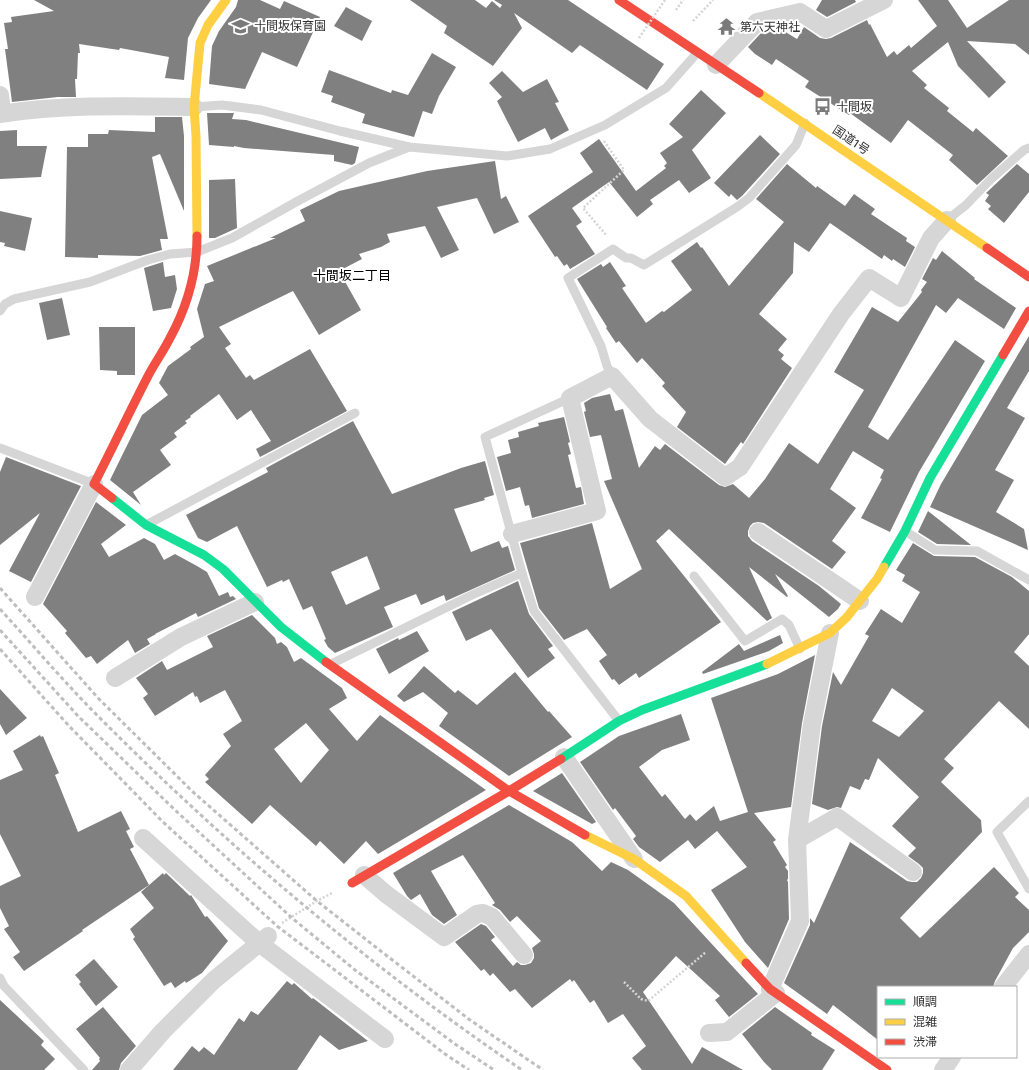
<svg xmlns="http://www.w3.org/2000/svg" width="1029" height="1070" font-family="'Fira Sans','Noto Sans JP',sans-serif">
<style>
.building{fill:#808080;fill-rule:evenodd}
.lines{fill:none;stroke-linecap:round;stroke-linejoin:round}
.path{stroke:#d5d5d5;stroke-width:2.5;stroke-dasharray:2 2;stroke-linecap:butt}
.lane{stroke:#d6d6d6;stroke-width:9}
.street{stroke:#d6d6d6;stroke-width:18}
.fast{stroke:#16e098;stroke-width:9}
.slow{stroke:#ffcf43;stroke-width:9}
.jam{stroke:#f24e42;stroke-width:9}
.rail{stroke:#bebebe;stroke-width:3;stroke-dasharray:4 3;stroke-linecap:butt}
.path-bridge{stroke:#d5d5d5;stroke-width:2.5;stroke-dasharray:2 2;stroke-linecap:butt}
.labels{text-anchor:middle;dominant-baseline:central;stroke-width:4;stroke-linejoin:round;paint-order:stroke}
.poi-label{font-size:12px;fill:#323232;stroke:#fff;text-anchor:start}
.street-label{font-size:12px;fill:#323232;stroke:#fff}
.neighbourhood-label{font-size:13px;fill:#000;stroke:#fff}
</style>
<rect width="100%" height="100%" fill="#fff"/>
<!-- building -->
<g class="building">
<path d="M34,0h177l-13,18 -10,20 -4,42 -19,-2 4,-21 -49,-9 -1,2 -40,-6 1,9h-2l-1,26h-2l1,18h-18l-46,5 -7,-53h3l-4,-26 8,-1 -1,-5 43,-6z"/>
<path d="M238,0h22l20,9 4,-8 36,16 -23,50 -35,-15 -17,37 -36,-5 3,-38 7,-15 17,-24z"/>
<path d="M410,0h65l11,8 6,-7 8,7 2,-3 -8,-5h74l96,64 -17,26 -67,-45 -8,8 -58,-40 8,15 -29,38 -49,-33 3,-7z"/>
<path d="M822,0h33l1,2 -29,15 -11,-7z"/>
<path d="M918,0h30l19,28 42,-28h20v55l-14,-11 -48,-3 39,41 -17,16 -31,-32 -10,-24 -36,29 15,14 -3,3 25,20 -2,3 26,21 3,-4 32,28 -31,29 -28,-25 4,-5 -45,-35 -17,23 -41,-30 -1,2 -44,-28 4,-6 -33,-22 -4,6 -17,-11 -7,-7 15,-16 16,-3 18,11 7,-12 16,11 6,1 5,-1 36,-18 2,5 1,-1 17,33 7,-6 3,4 12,-10 2,3 26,-22z"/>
<path d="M346,7l26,14 -10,20 -28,-15z"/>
<path d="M432,53l24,14 -17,29 -7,18 -9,-3 -9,26 -52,-14 3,-9 -34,-12 2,-6 -12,-4 8,-22 62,23 1,-3 16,5z"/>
<path d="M502,71l21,21 24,-13 12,23 -4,1 14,27 -18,10 -6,-12 -27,14 -21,-41 5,-4 -13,-14z"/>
<path d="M701,90l25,23 -34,37 19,28 -22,15 -10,-13 -29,20 3,4 -16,13 -28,-35 -37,26 10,14 -6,4 19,28 -25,15 -3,-5 -3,2 -7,-10 -2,1 -27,-41 65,-44 -13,-19 19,-14 37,52 30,-23 -2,-2 3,-3 -7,-10 23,-16 -14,-13z"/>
<path d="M207,113h27l-2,6 14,1 113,27 -4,16 -3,2 -18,-4v-6l-90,-7 -10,-2v1l-25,-2z"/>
<path d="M155,117h27l2,19v75l-24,-57 -8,3 16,82h-8l2,11 -22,6 -42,-1v3l-33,-1 2,-110h21v-13h20l1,-4 46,2z"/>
<path d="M17,130v16h30l-6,31 -41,2v-48z"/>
<path d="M760,135l20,19 -38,42 -5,4 -6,-6 -2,3 -15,-14z"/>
<path d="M495,161l6,38 5,-3 13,26 -25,12 -17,-36 -40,9 22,43 -18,8 -16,-32 -38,8 3,8 -9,5 -22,7 3,5 -23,12 22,39 -42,25 -26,-44 -74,36 12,17 -6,4 21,30 4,-3 4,5 56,-31 37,62 -87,46 -4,-8 15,-8 -20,-31 -14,10 -18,-26 -29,22 1,1 -6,4 2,2 -13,10 3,4 -17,13 11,15 -38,27 8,13 -31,-25 32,-65 26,-20 -9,-12 9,-17 23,-17 -1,-2 14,-10 -7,-28 8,-25 9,-3 -7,-15 69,-28h-6l35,-17 -5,-11 39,-19 88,-20z"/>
<path d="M787,164l29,24 1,-2 28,20 9,-12 21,15 -4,5 36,24 -1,3 9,6 -10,20 -12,-8 -1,2 -8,-6 -2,4 -52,-36 -21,29 -15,-10 -1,31 -34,41 28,25 -9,11 6,5 -3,4 11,9 -49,76 -2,-2 -16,22 -48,-37 9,-15 -24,-26 3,-3 -23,-25 -5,5 -18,-22 -3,2 -10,-15 1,-1 -30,-48 24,-15 2,3 7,-5 16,24 -4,2 24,35 16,-12 2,1 28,-22 -21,-29 26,-19 4,6 1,-1 27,39 55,-64 -28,-23z"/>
<path d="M1017,164l12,10v18l-25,31 -16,-14 3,-3 -6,-5 4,-6 -3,-2z"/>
<path d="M235,179l2,49 -22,10h-6v-58z"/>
<path d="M0,211l32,7 -7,33 -21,-5 1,-3 -5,-1z"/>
<path d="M942,251l33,27 -1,1 42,29 -12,21 -46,-31 -12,15 -10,-8 -68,122 20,13 67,-100 30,21 -66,111 -29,60 -29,-14 21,-39 -2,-1 4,-8 -31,-19 -23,38 26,19 -24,33 14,11 -14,17 -68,-46 -6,-1 -5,1 -3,3 -2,5v5l4,5 67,45 22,18 -3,5 -9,8 -54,-43 13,22 -1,1 -38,-30 23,51 -5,3 -98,-92 -13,12 65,81 -82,56 -3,-5 -17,12 -5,-6 -2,1 -13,-19 8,-6 -20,-26 -23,11 -25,-32 -19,-65 72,-20 18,66 32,-20 -38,-88 8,-2 -11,-44 -11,2 -6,-25 2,-1 -2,-8 8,-5 18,-4 5,17 8,-2 16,59 16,-22 5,4 5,-6 54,41 6,2 8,-3 16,14 16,-19 24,-36 29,21 46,-74 -30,-18 38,-65 26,15 24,-30 -1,-2 6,-8 -5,-3 11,-21 3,2z"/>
<path d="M163,262l2,15 10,-2 2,14 -6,19 -18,3 -9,-43z"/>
<path d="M62,298l8,37 -23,5 -8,-37z"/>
<path d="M99,327h36v48h-18v-4l-17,-1z"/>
<path d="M1029,336v35l-22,37 18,10 -30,52 19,10 -18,32 28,17 4,21 -98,-43 11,-23z"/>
<path d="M564,417l6,25 -2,1 3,11 -3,1 8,33 5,-1 3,17 -52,14 -3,-13 -4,1 -5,-19 -14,4 -9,-34 14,-4 -3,-13 11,-3 -1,-5 21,-6 -1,-3z"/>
<path d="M353,421l39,73 69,-26 24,-7 9,34 -10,3 1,2 -31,9 17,43 28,-11 3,7 6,-2 7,24 -69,31 -2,-6 -23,10 -5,-11 -32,13 9,20 -58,26 -7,-6 -4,-7 2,-1 -14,-33 -9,4 -14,-31 -6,3 -1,-2 -15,7 -30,-61 -30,16 -9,-4 -12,-23 82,-43 -2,-4zM367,556l13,33 -34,16 -15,-33z"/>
<path d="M6,457l75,29 -50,96 -22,-11 31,-58 -40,32v-73z"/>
<path d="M96,502l30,23 -25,19 8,13 35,-19 11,6 9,16 11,-6 22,12 10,6 12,24 9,-4 2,5 3,-1 3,3 -38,18 -2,-4 -41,21h1l-9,5 3,5 -15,9 -7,-13 -31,24 -6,-8 -5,2 -21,-25 2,-2 -24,-27z"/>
<path d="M928,511l43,34 -34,-1 -19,-12z"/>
<path d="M913,543l21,13 41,1 37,20 17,14v43l-15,18 15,14v63l-30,-28 -55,58 10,9 -13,14 40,38 1,12 -82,86 20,20 74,-71 25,26 -4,4 14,13v22l-16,16 -18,33 -2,6h-115v53l-45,-35 -6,9 -43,-31 26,-58v-7l4,5 36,-81 57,39 5,1h5l4,-4 2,-5v-5l-4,-4 -11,-8 8,-8 -24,-22 27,-29 -41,-39 -9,22 -4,-1 -5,11 -10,-4 -9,22 -4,-1 -9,3 -16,-6 10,-78 11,-54 8,13 28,-49 -4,-2 16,-25 21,14 18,-31 -18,-11 3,-6 -9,-5zM892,688l32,23 -25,26 -27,-16z"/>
<path d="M518,581l11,33 24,32 -5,3 7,9 -27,20 -37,-49 -25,12 -14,-29z"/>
<path d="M252,615l23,23 2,6 4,-2 6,5 7,15 7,-4 41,30 5,10 -18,11 28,32 23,-26 106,75 -108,64 -12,-13 -22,23 -24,-23 -4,5 -46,-41 -18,19 -47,-42 4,-3 -4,-4 26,-29 -8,-12 19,-13 -17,-31 -25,13 -3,-7 -2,1 -2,-5 -38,24 -12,-18 5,-4 -12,-16 26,-17 5,9 46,-23 -6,-11zM306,723l23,27 -28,33 -27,-34z"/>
<path d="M417,631l12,20 -40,23 -13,-25 22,-11 1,2z"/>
<path d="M780,635l3,8 -14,8 -66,23 -1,-2 37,-28 5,7z"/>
<path d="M815,655l-13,68 -11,84 -37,6 22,27 -3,2 14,23 -2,2 3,4v8l-1,1 1,2 1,37 -21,49 -23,-26 -34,-52 36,-23 -30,-36 -22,18 -7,-9 -28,22 -21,-15 -6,-8 3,-3 -21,-28 -2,2 -33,-48 39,-26 62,-22 9,26 -28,10 -23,17 23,30 3,-3 20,25 5,-5 6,7 18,-15 6,15 28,-9 -37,-114 67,-24z"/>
<path d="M424,666l31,27 3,-3 19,15 38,-33 33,40 1,-1 23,26 -63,39 -70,-50 9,-13 -25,-21 -19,10 -7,-6z"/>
<path d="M0,689l27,29 -21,17 -6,-11z"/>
<path d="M40,735l1,2 2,-1 16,37 -4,2 23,57 43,-21 9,18 -4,2 8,16 -4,2 19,36 -67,45 1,1 -59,40 -11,-14 7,-5 -16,-23 5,-3 -9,-18v-22l21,-10 -21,-42v-54l23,-10 -10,-19z"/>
<path d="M562,773l34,49 -4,2 -59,-33z"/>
<path d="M509,805l63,37 30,29 9,-9 17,8 46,33 84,91 -29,23 -14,-17 5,-4 -44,-40 -33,36 49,72 10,-17 41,23h-101l-10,-12 14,-12 -23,-32 -15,9 -14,-23 -4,3 -16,-23 -2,2 -2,-3 -38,29 -17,-19 -5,3 -17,-19 -3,3 -6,-7 -3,2 -26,-29 26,-18 5,2 9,11 -4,3 22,26 4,-4 4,3h4l6,-2 3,-5v-4l-2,-6 9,-7 -24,-25 -7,6 -10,-12 -8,-5 3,-2 -32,-48 -32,16 26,44 -13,9 -12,-9 -12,-21 -9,6 -4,-4 -14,-23z"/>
<path d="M163,873l1,2 2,-2 24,23 1,-1 14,22 2,-1 21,25 -26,32 -16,10 -1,-2 -10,7 -4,-6 -7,4 -31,-47 2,-2 -5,-8 24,-21 -13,-16z"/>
<path d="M94,959l24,28 -22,19 -17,-22 2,-2 -6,-7z"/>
<path d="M287,981l5,4 2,-2 18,16 1,-1 55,43 -29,9 -19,-15 -23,35h-124l19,-24 7,6 5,-5 10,8 25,-37 5,4 7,-11 7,4z"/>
<path d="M0,1000l44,41 -3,4 14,14 -11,11h-44z"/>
<path d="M103,1007l33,39 -15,17 -2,7h-27l8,-9 -1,-2 1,-1 -24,-29z"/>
<path d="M775,1007l37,26 -1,2 24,15 -13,20h-50l-8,-8 -22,-28z"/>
</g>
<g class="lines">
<!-- path -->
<g class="path">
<path d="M676,10l7,-10"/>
<path d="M693,21l20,-21"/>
<path d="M604,141l20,29 -41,38 24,28"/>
<path d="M282,923l35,-22 15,-8"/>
<path d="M624,982l17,17 7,2 58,-49"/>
</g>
<!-- lane -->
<g class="lane">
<path d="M194,107l28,-2 39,5 79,21 69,16 98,9 43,-7 55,-24 61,-37 31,-35"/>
<path d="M947,220l19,-15 25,-26 33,-29 5,-2"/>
<path d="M0,311l5,-7 9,-5 76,-17 58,-22 22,-6 27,-2 35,-14 64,-36 73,-39 40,-16"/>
<path d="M612,376l-5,-10 -6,-20 -33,-68 45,-29 13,9h5l13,7 93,-58 12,-9 47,-53 9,-22"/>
<path d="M570,398l-85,39 37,136 12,38 85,110"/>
<path d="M0,448l94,36"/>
<path d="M148,524l207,-111"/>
<path d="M905,531l30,19 42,1 52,29"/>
<path d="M694,576l51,65 37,-22 7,6 11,24"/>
<path d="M331,664l143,-70 48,-21"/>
<path d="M1029,801l-32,31 32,57"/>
<path d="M0,978l4,8 80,84"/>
</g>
<!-- street -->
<g class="street">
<path d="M716,65l41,-43 43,-10 26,17 58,-29"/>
<path d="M0,95l2,18"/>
<path d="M0,114c64,-10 129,-8 194,-7"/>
<path d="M758,532l102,69"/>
<path d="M512,534l85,-23 -27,-113 42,-22 38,43 75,58 15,-10 101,-153 28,-36 32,20 30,-60 16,-18"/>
<path d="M35,597l59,-113"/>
<path d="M115,678l66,-41 74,-35"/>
<path d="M564,757l70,102"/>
<path d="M143,838l116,105 126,96"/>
<path d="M797,840l40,-23 76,55"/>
<path d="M364,875l22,19 58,43 33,-23 6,-1 9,4 32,38"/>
<path d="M1003,987l26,-33"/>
<path d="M770,989l30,-68 -3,-81 15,-116 18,-91"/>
<path d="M709,1033l18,-1 49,-39"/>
<path d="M129,1070l34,-39 51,-51 54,-44"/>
<path d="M943,1070l9,-13"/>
</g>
<!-- fast -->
<g class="fast">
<path d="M112,498l34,27 58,30 19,14 58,58 45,35"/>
<path d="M884,567l21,-36 25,-53 73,-123"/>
<path d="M561,759l58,-38 23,-11 125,-46"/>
</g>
<!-- slow -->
<g class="slow">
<path d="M759,93l228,155"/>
<path d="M197,236l-1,-100 -2,-29 6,-64 8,-18 18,-25"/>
<path d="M767,664l63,-31 17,-16 30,-38 7,-12"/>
<path d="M585,835l49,24 52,37 60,67"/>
</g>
<!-- jam -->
<g class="jam">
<path d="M619,0l140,93"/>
<path d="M987,248l42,29"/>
<path d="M1003,355l26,-44"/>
<path d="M112,498l-18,-14c18,-35 35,-71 53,-106 7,-14 16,-26 23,-40 17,-31 27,-66 27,-102"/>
<path d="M326,662l183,129 76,44"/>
<path d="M352,883l157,-92 52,-32"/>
<path d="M746,963l24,26 117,81"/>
</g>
<!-- rail -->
<g class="rail">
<path d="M0,588l98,110 95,94 124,109 56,44 97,75 73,50"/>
<path d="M0,609c30,33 59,67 90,99 132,134 276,256 432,362"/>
<path d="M0,630l78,86 97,94 117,108 63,52 100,74 39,26"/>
<path d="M0,649l69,77 94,96 114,104 168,128 24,16"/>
</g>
<!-- path-bridge -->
<path class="path-bridge" d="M639,38l26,-38"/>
</g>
<!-- icons -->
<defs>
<symbol id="school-bare" viewBox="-9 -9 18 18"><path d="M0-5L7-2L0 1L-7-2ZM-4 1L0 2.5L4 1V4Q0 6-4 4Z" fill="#7a7a7a" stroke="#fff" stroke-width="2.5" paint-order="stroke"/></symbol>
<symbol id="temple-bare" viewBox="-9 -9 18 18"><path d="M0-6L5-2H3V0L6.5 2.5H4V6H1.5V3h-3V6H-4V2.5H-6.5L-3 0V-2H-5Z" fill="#7a7a7a" stroke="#fff" stroke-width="2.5" paint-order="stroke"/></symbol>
<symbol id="bus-bare" viewBox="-9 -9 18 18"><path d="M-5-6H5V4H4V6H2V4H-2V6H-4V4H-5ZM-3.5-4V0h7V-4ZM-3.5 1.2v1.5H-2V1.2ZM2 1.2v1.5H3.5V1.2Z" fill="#7a7a7a" stroke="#fff" stroke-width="2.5" paint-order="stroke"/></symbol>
</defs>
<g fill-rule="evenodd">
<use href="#school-bare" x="228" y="14" width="25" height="25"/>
<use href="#temple-bare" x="714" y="14" width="25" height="25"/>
<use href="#bus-bare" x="810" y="94" width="25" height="25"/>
</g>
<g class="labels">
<!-- poi labels -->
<g class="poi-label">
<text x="254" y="26">十間坂保育園</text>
<text x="740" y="27">第六天神社</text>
<text x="836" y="107">十間坂</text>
</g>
<!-- street labels -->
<g class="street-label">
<text transform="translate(851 140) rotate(34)">国道1号</text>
</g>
<!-- neighbourhood labels -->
<g class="neighbourhood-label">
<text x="352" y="275">十間坂二丁目</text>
</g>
</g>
<!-- legend -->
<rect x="877" y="986" width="140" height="72" fill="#ffffff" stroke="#adadad"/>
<rect x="885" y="999" width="20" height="6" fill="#16e098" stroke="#adadad"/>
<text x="913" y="1006" font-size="12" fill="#323232">順調</text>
<rect x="885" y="1019" width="20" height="6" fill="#ffcf43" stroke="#adadad"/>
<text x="913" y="1026" font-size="12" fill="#323232">混雑</text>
<rect x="885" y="1039" width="20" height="6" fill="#f24e42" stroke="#adadad"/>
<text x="913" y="1046" font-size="12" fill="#323232">渋滞</text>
</svg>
